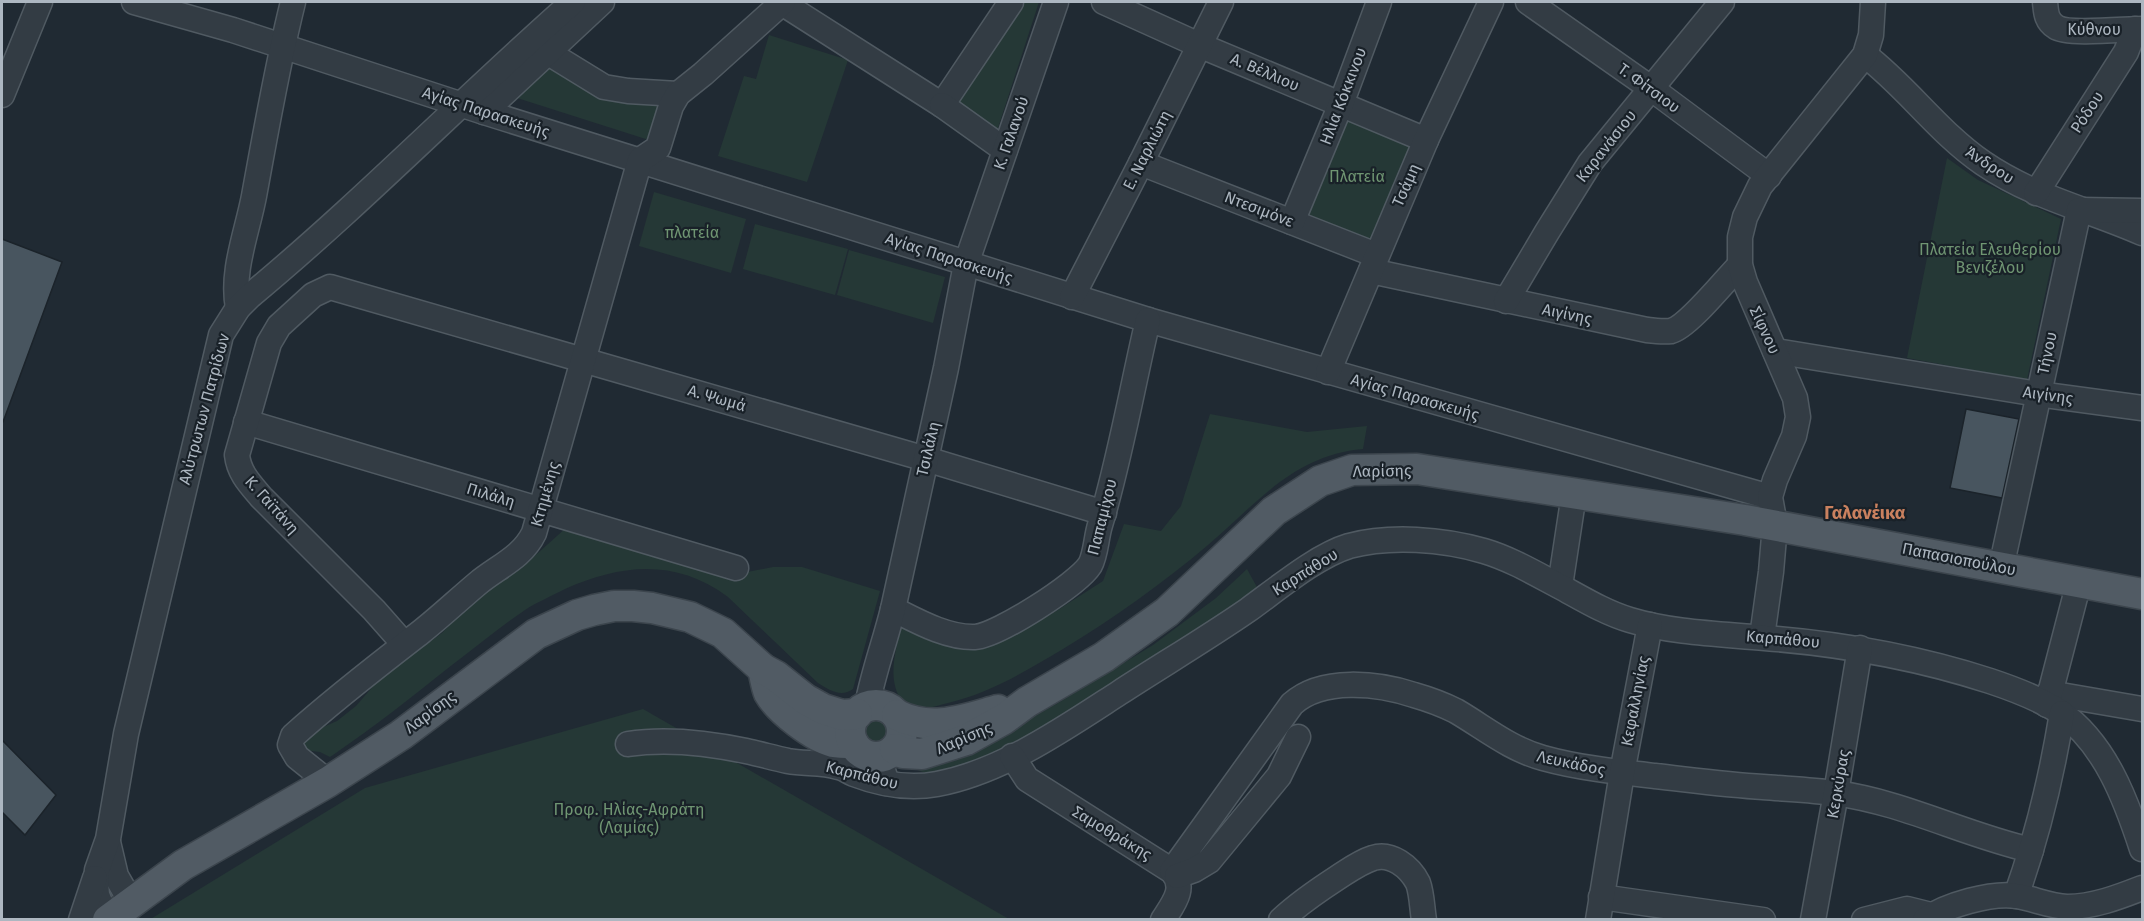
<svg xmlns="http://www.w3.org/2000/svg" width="2144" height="921" font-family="'Fira Sans',sans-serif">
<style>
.green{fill:#253836}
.building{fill:#48555f;stroke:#1b232a;stroke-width:1.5}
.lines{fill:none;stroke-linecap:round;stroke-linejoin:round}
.minor-casing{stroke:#505a62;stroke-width:27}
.major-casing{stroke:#3c454d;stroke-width:33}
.minor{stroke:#333c44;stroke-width:24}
.major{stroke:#515b64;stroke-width:30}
.labels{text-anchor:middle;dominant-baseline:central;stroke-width:4.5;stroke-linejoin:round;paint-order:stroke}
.street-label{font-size:16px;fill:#adb7c1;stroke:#192128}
.park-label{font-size:16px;fill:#6f9572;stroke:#192128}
.neighbourhood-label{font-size:18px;font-weight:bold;fill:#ca815f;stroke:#192128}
</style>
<rect width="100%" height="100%" fill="#202a33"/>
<!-- green -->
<g class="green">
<path d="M1017,2h22l-42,129 -41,-21 -2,-14z"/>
<path d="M769,35l79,25 -41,122 -89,-26 26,-80 12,3z"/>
<path d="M550,60l117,41 -15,40 -138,-44z"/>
<path d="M1343,112l70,29 -45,106 -70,-30z"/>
<path d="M1947,158l31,22 83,39 -34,161 -120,-22z"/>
<path d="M654,192l92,27 -15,54 -92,-27z"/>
<path d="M755,224l93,25 -13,46 -92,-26z"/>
<path d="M849,250l96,27 -12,46 -96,-28z"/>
<path d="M1210,414l97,18 60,-6 -4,23c-69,6 -106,54 -155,96 -46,39 -94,73 -145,104 -37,22 -73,44 -115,54 -9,2 -19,6 -27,5 -6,-1 -12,-4 -18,-5 -18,-25 -6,-54 -1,-81l48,18 46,4 57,-31 50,-32 21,-57 37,7 20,-25z"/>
<path d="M567,527l175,46 31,-6h29l78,24 -27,98c-12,9 -24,1 -35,-6l-90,-86c-52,-39 -107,-33 -163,-8 -13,7 -28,13 -40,21 -25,17 -49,37 -73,55 -39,31 -78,62 -119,90l-3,2 -10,-5 -17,-2 -4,-7 22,-15 16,-7 19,-15 25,-29 38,-31h5l18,-13 34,-35 62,-45z"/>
<path d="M1247,569l11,20c-47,30 -297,209 -340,181v-3l103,-43 37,-21 95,-58 63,-47z"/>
<path d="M643,709l366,210 -860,1 216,-132z"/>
<path d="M875,711l12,4 8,15 -2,11 -20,10 -11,-5 -6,-16 1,-6z"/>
</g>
<!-- building -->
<g class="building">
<path d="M2,239l60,23 -59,160h-1z"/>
<path d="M1966,409l53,10 -17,79 -52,-10z"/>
<path d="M2,740l54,55 -31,40 -23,-23z"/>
</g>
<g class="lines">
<defs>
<g id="minor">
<path d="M134,2l99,28 251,82 664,208 622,177"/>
<path d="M1104,2l95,43 227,95"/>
<path d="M1528,2l124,87 117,87"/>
<path d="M2045,2c1,10 1,19 11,25 12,8 69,2 86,2"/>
<path d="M782,3l160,102 69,-103"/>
<path d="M547,52l57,35 24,4 50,3"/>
<path d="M1865,55c42,32 74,78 118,108 51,35 105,46 159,70"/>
<path d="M2,95l38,-93"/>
<path d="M942,105l63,45"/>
<path d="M484,112l118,-110"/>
<path d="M1141,163l235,92"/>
<path d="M2036,193l90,-141 9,-23"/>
<path d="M1292,222l49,-118 38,-102"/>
<path d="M1371,271l276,59c8,1 16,2 24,1 17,-4 55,-52 69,-66"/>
<path d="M1072,297l69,-134 80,-161"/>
<path d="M1506,301l41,-69 43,-69 132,-161"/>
<path d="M238,308c-7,-37 9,-75 16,-112 12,-65 23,-130 39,-194"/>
<path d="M1775,351l263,43 104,14"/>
<path d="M1328,372l98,-232 65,-138"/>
<path d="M246,422l490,146"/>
<path d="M2001,568l78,-358 63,1"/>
<path d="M1560,586l14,-92"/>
<path d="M893,609c24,12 54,29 82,28 22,-1 103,-53 115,-72 6,-11 6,-27 10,-40 20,-66 32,-137 48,-205"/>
<path d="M1762,637l9,-65 4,-47 -5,-28 5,-17 19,-44 4,-19 -3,-19 -50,-116 -5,-17v-28l5,-20 15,-31 105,-131 6,-20 2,-33"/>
<path d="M404,644l-30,-34 -113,-113c-11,-13 -22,-24 -24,-42l32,-112 10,-17 34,-31 17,-8 596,172 178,54"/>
<path d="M2049,693l93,16"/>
<path d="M2047,705l32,-123"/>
<path d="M867,706c6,-33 18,-64 26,-97l53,-241 20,-104 90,-262"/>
<path d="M628,744c39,-6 80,-1 118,7 14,3 28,7 42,10 16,3 35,1 50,6 6,1 11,5 16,7 26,10 56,15 83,10 65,-12 128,-56 182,-91 43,-28 87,-54 129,-83 28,-20 68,-54 101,-64 41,-11 94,-7 135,5 27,8 52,23 77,36 22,12 45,26 69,33 43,13 91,14 135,18 78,6 151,19 225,43 24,8 49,17 70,31 45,31 66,88 82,137"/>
<path d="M1012,756l15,23 145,92c15,17 1,33 -9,49"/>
<path d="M879,758l8,25"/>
<path d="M328,782l-31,-25 -7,-12 3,-9c41,-37 84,-70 128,-104 19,-15 37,-32 56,-48 20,-17 45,-26 57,-51l106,-373 18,-12 13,-42 7,-12 25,-20 80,-72"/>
<path d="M108,842l8,34 15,26"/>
<path d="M1172,871l120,-167c30,-27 85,-21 122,-9 14,4 28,9 42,16 29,17 54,38 87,47 36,10 75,14 112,18 36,4 72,9 108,11 24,2 48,3 72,6 68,9 130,42 196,57"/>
<path d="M1177,876l17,-6 15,-9 70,-85 19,-39"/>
<path d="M2016,896c21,-59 36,-121 46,-183"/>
<path d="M1601,897l162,23"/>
<path d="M110,918l-8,-11 -5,-12 -1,-13 1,-12 11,-31 18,-105 95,-399 17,-27 12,-12c112,-93 214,-198 323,-294"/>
<path d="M81,920l14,-42"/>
<path d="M1281,920c17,-16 36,-29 56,-42 11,-7 23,-16 36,-20 18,-6 37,9 45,25 4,11 4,25 6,37"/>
<path d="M1598,920l24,-147 28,-148"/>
<path d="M1813,920l23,-127 24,-145"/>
<path d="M1864,920l43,-11 24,6"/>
<path d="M1925,920c21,-15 67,-28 92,-24 17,3 33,10 50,11 26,0 52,-10 75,-19"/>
</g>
<g id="major">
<path d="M763,669c2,8 3,17 6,24 10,18 45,44 64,49 6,1 14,1 20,1"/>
<circle cx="876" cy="731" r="26"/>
<path d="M897,715c35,17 65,5 101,-5"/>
<path d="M895,749l8,4 19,1 44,-14 38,-21 23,-17 77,-45 63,-45 107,-101 46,-30 32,-11 65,-1 328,51 397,74"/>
<path d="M108,920l75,-55 145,-83 73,-47 135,-101 41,-19 17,-5 20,-4h19l19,2 38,9 33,16 40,36 13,7 29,23 18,10 19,6 15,-1"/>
</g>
</defs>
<!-- minor casing -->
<use href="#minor" class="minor-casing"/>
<!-- major casing -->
<use href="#major" class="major-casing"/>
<!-- minor -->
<use href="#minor" class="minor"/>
<!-- major -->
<use href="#major" class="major"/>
</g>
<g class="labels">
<!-- street labels -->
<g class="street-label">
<text x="2094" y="29">Κύθνου</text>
<text transform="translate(1265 72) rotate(23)">Α. Βέλλιου</text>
<text transform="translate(1649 88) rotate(36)">Τ. Φίτσιου</text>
<text transform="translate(1343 96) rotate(-69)">Ηλία Κόκκινου</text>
<text transform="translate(486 112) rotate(18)">Αγίας Παρασκευής</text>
<text transform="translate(2087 112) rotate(-57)">Ρόδου</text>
<text transform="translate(1011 133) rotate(-71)">Κ. Γαλανού</text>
<text transform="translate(1606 146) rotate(-52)">Καρανάσιου</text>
<text transform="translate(1147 150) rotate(-63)">Ε. Ναρλιώτη</text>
<text transform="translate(1990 165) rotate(33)">Άνδρου</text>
<text transform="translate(1406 185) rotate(-66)">Τσάμη</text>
<text transform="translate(1259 209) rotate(21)">Ντεσιμόνε</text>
<text transform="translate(949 258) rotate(18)">Αγίας Παρασκευής</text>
<text transform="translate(1567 314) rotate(12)">Αιγίνης</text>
<text transform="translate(1765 330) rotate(65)">Σίφνου</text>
<text transform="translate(2047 353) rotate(-78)">Τήνου</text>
<text transform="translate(2048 395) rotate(8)">Αιγίνης</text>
<text transform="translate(1415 397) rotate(16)">Αγίας Παρασκευής</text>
<text transform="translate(717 398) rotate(16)">Α. Ψωμά</text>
<text transform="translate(204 409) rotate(-75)">Αλύτρωτων Πατρίδων</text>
<text transform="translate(928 449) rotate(-77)">Τσιλάλη</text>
<text transform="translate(1382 471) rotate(-1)">Λαρίσης</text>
<text transform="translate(545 494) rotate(-74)">Κτημένης</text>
<text transform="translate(491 495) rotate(17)">Πιλάλη</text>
<text transform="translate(272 505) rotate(48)">Κ. Γαϊτάνη</text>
<text transform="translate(1102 517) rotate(-76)">Παπαμίχου</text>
<text transform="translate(1959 559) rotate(11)">Παπασιοπούλου</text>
<text transform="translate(1305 572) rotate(-32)">Καρπάθου</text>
<text transform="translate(1783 639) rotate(5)">Καρπάθου</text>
<text transform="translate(1635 701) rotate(-79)">Κεφαλληνίας</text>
<text transform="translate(430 712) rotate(-37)">Λαρίσης</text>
<text transform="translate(964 738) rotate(-23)">Λαρίσης</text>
<text transform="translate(1571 763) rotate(12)">Λευκάδος</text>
<text transform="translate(862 775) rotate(14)">Καρπάθου</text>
<text transform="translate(1838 784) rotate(-80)">Κερκύρας</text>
<text transform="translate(1112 833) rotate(31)">Σαμοθράκης</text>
</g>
<!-- park labels -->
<g class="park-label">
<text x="1357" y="176">Πλατεία</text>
<text x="692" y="232">πλατεία</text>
<text x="1990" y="249">Πλατεία Ελευθερίου<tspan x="1990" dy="18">Βενιζέλου</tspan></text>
<text x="629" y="809">Προφ. Ηλίας-Αφράτη<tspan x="629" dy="18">(Λαμίας)</tspan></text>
</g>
<!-- neighbourhood labels -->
<g class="neighbourhood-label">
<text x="1865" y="513">Γαλανέικα</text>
</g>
</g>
<!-- border -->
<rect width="2144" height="921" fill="none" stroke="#adb7c1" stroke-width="6"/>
</svg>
